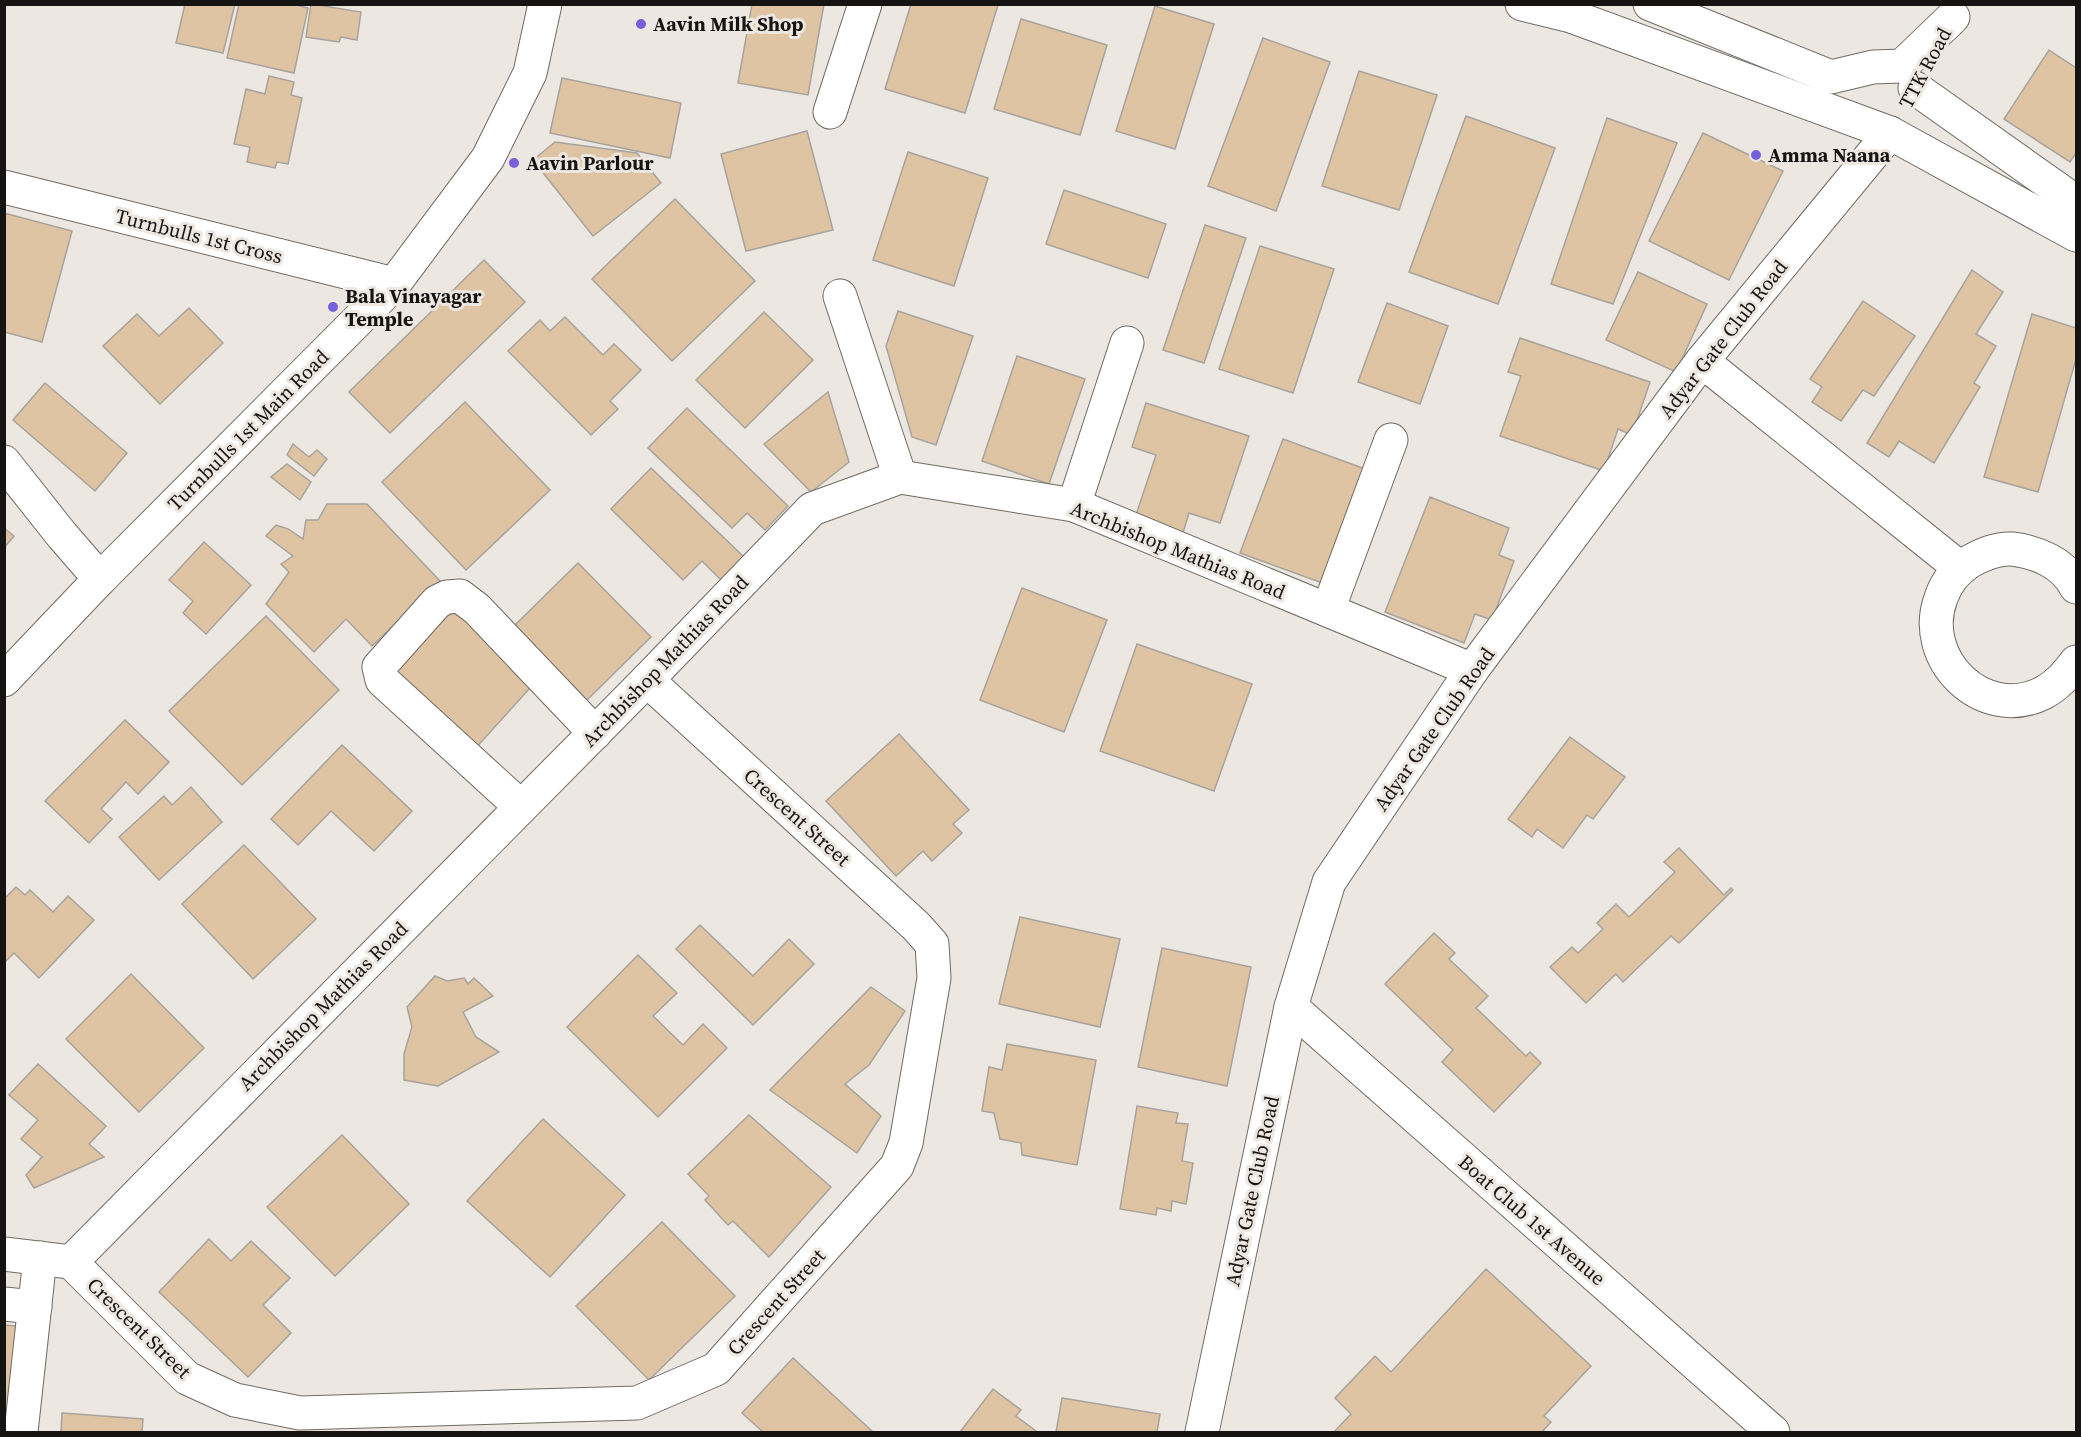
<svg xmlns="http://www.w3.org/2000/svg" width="2081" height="1437" font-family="'Source Serif 4',serif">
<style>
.building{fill:#dfc4a4;stroke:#a8a39d;stroke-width:1.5}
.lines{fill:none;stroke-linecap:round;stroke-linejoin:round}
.minor-casing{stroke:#6f6b65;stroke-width:35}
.major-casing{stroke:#6f6b65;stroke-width:35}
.minor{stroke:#fff;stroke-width:33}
.major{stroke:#fff;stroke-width:33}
.poi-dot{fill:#7661db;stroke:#ece7e1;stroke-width:2}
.labels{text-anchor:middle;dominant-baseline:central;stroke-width:6;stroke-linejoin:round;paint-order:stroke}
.poi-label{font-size:20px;font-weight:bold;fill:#161412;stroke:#ece7e1;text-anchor:start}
.street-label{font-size:20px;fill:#161412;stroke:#ece7e1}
</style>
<rect width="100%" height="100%" fill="#ece7e1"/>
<!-- building -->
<g class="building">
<path d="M185,4h50l-12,49 -47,-10z"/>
<path d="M239,4h53l16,4 -14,65 -67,-15z"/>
<path d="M311,4l50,8 -4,28 -16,-3 -2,5 -33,-5z"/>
<path d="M752,4h72l-16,91 -70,-12z"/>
<path d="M911,4l87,1 -33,108 -80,-24z"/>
<path d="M1155,6l59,18 -39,125 -59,-18z"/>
<path d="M1021,19l86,26 -27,90 -86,-26z"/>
<path d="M1263,38l67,24 -54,149 -68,-25z"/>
<path d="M2049,50l27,18v85l-6,9 -66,-43z"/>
<path d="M1359,71l78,24 -38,115 -77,-24z"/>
<path d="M269,76l25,6 -3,13 11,3 -14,66 -11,-2 -2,6 -28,-6 3,-15 -16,-3 12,-55 19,5z"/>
<path d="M562,78l119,25 -11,55 -120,-25z"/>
<path d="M1466,116l89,32 -57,156 -89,-32z"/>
<path d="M1607,118l70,25 -64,161 -62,-20z"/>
<path d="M807,131l26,99 -87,21 -25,-97z"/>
<path d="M1703,133l80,38 -54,109 -80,-39z"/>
<path d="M555,142l82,11 24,30 -68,53 -60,-76z"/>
<path d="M908,152l80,26 -34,108 -81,-26z"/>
<path d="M1064,190l102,34 -18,54 -102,-34z"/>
<path d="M675,199l80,82 -83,80 -80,-82z"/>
<path d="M4,213l68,18 -30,111 -38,-10z"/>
<path d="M1205,225l41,13 -42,125 -41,-13z"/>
<path d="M1260,246l74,23 -41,124 -74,-24z"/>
<path d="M484,260l41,42 -135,131 -41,-41z"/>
<path d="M1972,270l31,22 -27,42 20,12 -22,37 6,4 -46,76 -35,-22 -10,16 -22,-14z"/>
<path d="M1638,272l69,32 -31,68 -70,-32z"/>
<path d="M1863,301l52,35 -41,60 -11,-6 -22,31 -29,-19 10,-15 -12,-8z"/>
<path d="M1387,303l61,23 -28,78 -62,-22z"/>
<path d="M189,308l34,35 -63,61 -57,-58 34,-32 22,22z"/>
<path d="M898,311l75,25 -37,109 -24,-8 -26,-91z"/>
<path d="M764,312l49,48 -68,68 -49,-48z"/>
<path d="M2032,314l44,14v31l-38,133 -54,-15z"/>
<path d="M565,317l38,38 11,-11 27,26 -31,31 8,8 -27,26 -83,-84 32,-31 10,11z"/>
<path d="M1520,338l130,44 -18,53 -14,-6 -14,42 -104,-35 21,-60 -13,-4z"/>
<path d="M1017,356l68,23 -36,105 -67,-23z"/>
<path d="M45,383l82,70 -32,38 -82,-71z"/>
<path d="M828,392l21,70 -38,30 -47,-48z"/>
<path d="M465,402l85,88 -84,80 -84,-88z"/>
<path d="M1146,403l103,33 -29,87 -31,-10 -7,23 -48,-15 22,-66 -24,-8z"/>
<path d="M687,408l101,98 -23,24 -18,-17 -15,15 -84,-80z"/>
<path d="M1283,439l85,31 -43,114 -85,-31z"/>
<path d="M293,444l16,13 8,-7 10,9 -13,17 -27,-21z"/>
<path d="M287,464l24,18 -11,18 -29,-23z"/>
<path d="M651,468l93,89 -23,23 -19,-19 -19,19 -72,-71z"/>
<path d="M1430,497l79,31 -10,27 15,6 -22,59 -17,-6 -11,29 -79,-31z"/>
<path d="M327,504h40l73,77 -68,65 -26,-27 -32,33 -48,-48 23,-32 -8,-8 12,-8 -27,-20 10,-11 12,4 15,10 3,-19h12z"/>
<path d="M4,528l10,8 -10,12z"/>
<path d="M204,542l47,43 -45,49 -23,-21 10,-12 -24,-21z"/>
<path d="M578,563l73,74 -64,63 -73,-74z"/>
<path d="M1022,588l85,32 -43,112 -84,-32z"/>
<path d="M456,606l82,73 -64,71 -82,-74z"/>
<path d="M266,616l73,74 -97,95 -73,-74z"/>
<path d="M1137,644l115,40 -38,107 -114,-40z"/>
<path d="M125,720l44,42 -31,32 -12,-12 -25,27 11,10 -23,24 -44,-42z"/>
<path d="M899,734l70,76 -16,14 9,9 -30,28 -9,-10 -27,25 -70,-75z"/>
<path d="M1570,737l55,40 -32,42 -6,-4 -24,33 -26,-19 -5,8 -24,-18z"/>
<path d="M342,745l70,66 -38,40 -43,-40 -33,34 -27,-26z"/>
<path d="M191,787l31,35 -63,58 -40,-43 45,-41 8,9z"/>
<path d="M244,845l72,74 -63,60 -71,-75z"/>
<path d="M1679,848l45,47 7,-7 2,2 -54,53 -8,-7 -48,46 -7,-8 -30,29 -36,-36 22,-20 6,6 25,-24 -6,-6 19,-19 13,13 46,-45 -11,-10z"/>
<path d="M16,887l9,8 5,-5 23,22 15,-16 26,24 -55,58 -25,-25 -8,8 -2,-2v-60z"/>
<path d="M1020,917l100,22 -20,88 -101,-23z"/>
<path d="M700,925l53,51 36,-37 25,25 -61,61 -77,-76z"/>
<path d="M1434,933l21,20 -6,6 39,37 -12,12 50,48 4,-4 11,11 -47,49 -52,-50 11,-12 -68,-66z"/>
<path d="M1162,948l89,19 -24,119 -89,-19z"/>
<path d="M638,955l39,38 -24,23 30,29 20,-21 24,24 -69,69 -91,-90z"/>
<path d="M131,974l73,74 -65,64 -73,-73z"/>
<path d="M435,976l12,5 17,-3 4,6 6,-6 19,18 -30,16 13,25 23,15 -61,34 -34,-6v-26l8,-27 -5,-20z"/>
<path d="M871,987l34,24 -36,54 -24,19 36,32 -24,37 -87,-63z"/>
<path d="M1007,1044l89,16 -19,105 -55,-10 -1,-12 -21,-4 -6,-26 -12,-2 7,-44 13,3z"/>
<path d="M38,1064l68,62 -17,18 15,13 -70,31 -8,-13 16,-18 -21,-18 17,-19 -29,-25z"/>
<path d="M1137,1106l41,7 -2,10 12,1 -6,37 11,2 -7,41 -14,-3 -1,10 -14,-3 -1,7 -36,-6z"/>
<path d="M749,1115l82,72 -62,70 -36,-36 -5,4 -23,-25 4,-4 -21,-22z"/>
<path d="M543,1119l82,76 -75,82 -83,-76z"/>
<path d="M342,1135l67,69 -74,72 -68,-69z"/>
<path d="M662,1222l73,74 -86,84 -73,-74z"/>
<path d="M209,1239l22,22 20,-20 39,37 -27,27 28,28 -43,44 -89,-85z"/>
<path d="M1486,1269l105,97 -47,50 7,6 -9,10h-208l17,-18 -16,-16 40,-42 16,16z"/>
<path d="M4,1325l12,1 -11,106h-1z"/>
<path d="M793,1358l80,74h-110l-21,-19z"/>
<path d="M993,1389l28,21 -5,6 20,15 -1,1h-75z"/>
<path d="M1062,1398l98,16 -3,18h-101z"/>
<path d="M62,1413l81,6 -1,13h-81z"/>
</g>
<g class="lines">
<defs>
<g id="minor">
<path d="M830,112l35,-108"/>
<path d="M4,187l390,97"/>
<path d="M840,296l60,181"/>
<path d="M1702,361l258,207"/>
<path d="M4,462l57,72 39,45"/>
<path d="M1074,505l53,-162"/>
<path d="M2076,587c-12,-24 -39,-35 -64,-38 -15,-1 -31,6 -43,13 -14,9 -23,21 -28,36 -23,61 42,125 102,95 15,-8 24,-19 33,-31"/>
<path d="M1328,610l63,-170"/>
<path d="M4,680l96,-101 294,-295 94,-126 42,-85 15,-69"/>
<path d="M521,807l-139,-127 -3,-13 58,-65 10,-5 13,-1 17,13 118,124"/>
<path d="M1291,1007l482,425"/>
<path d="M4,1254l67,8 576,-582 165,-171 88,-32 174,28 398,165"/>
<path d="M71,1262l116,116 48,22 65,13 337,-10 79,-34 181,-203 9,-23 28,-165 -2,-34 -16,-18 -269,-246"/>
<path d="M4,1304l31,3"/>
<path d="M21,1432l19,-174"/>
<path d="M1202,1432l89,-425 38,-125 143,-212 230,-309 188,-228"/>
</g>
<g id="major">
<path d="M1522,4l49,12 319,117 186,102"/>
<path d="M1650,4l181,73 42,-10 29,-1 51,-49"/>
<path d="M1915,88l161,114"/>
</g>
</defs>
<!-- minor casing -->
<use href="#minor" class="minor-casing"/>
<!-- major casing -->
<use href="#major" class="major-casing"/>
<!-- minor -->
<use href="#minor" class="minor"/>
<!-- major -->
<use href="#major" class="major"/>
</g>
<!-- markers -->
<g class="poi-dot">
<circle cx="641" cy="24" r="6"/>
<circle cx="1756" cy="155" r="6"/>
<circle cx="514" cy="163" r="6"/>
<circle cx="333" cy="307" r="6"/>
</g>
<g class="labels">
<!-- poi labels -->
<g class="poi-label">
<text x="653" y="24">Aavin Milk Shop</text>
<text x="1768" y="155">Amma Naana</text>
<text x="526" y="163">Aavin Parlour</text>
<text x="345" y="296">Bala Vinayagar<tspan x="345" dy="23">Temple</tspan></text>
</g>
<!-- street labels -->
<g class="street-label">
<text transform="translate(1925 68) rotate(-62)">TTK Road</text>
<text transform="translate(199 236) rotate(14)">Turnbulls 1st Cross</text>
<text transform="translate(1723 339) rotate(-52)">Adyar Gate Club Road</text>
<text transform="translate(248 430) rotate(-45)">Turnbulls 1st Main Road</text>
<text transform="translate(1178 550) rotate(22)">Archbishop Mathias Road</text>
<text transform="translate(665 661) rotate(-46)">Archbishop Mathias Road</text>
<text transform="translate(1434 729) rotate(-55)">Adyar Gate Club Road</text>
<text transform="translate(797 817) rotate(42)">Crescent Street</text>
<text transform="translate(323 1006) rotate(-45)">Archbishop Mathias Road</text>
<text transform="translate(1252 1191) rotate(-78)">Adyar Gate Club Road</text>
<text transform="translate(1532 1220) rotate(41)">Boat Club 1st Avenue</text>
<text transform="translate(776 1302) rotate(-48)">Crescent Street</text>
<text transform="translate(139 1328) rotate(44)">Crescent Street</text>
</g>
</g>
<!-- border -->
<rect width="2081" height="1437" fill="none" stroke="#161412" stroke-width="12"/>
</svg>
